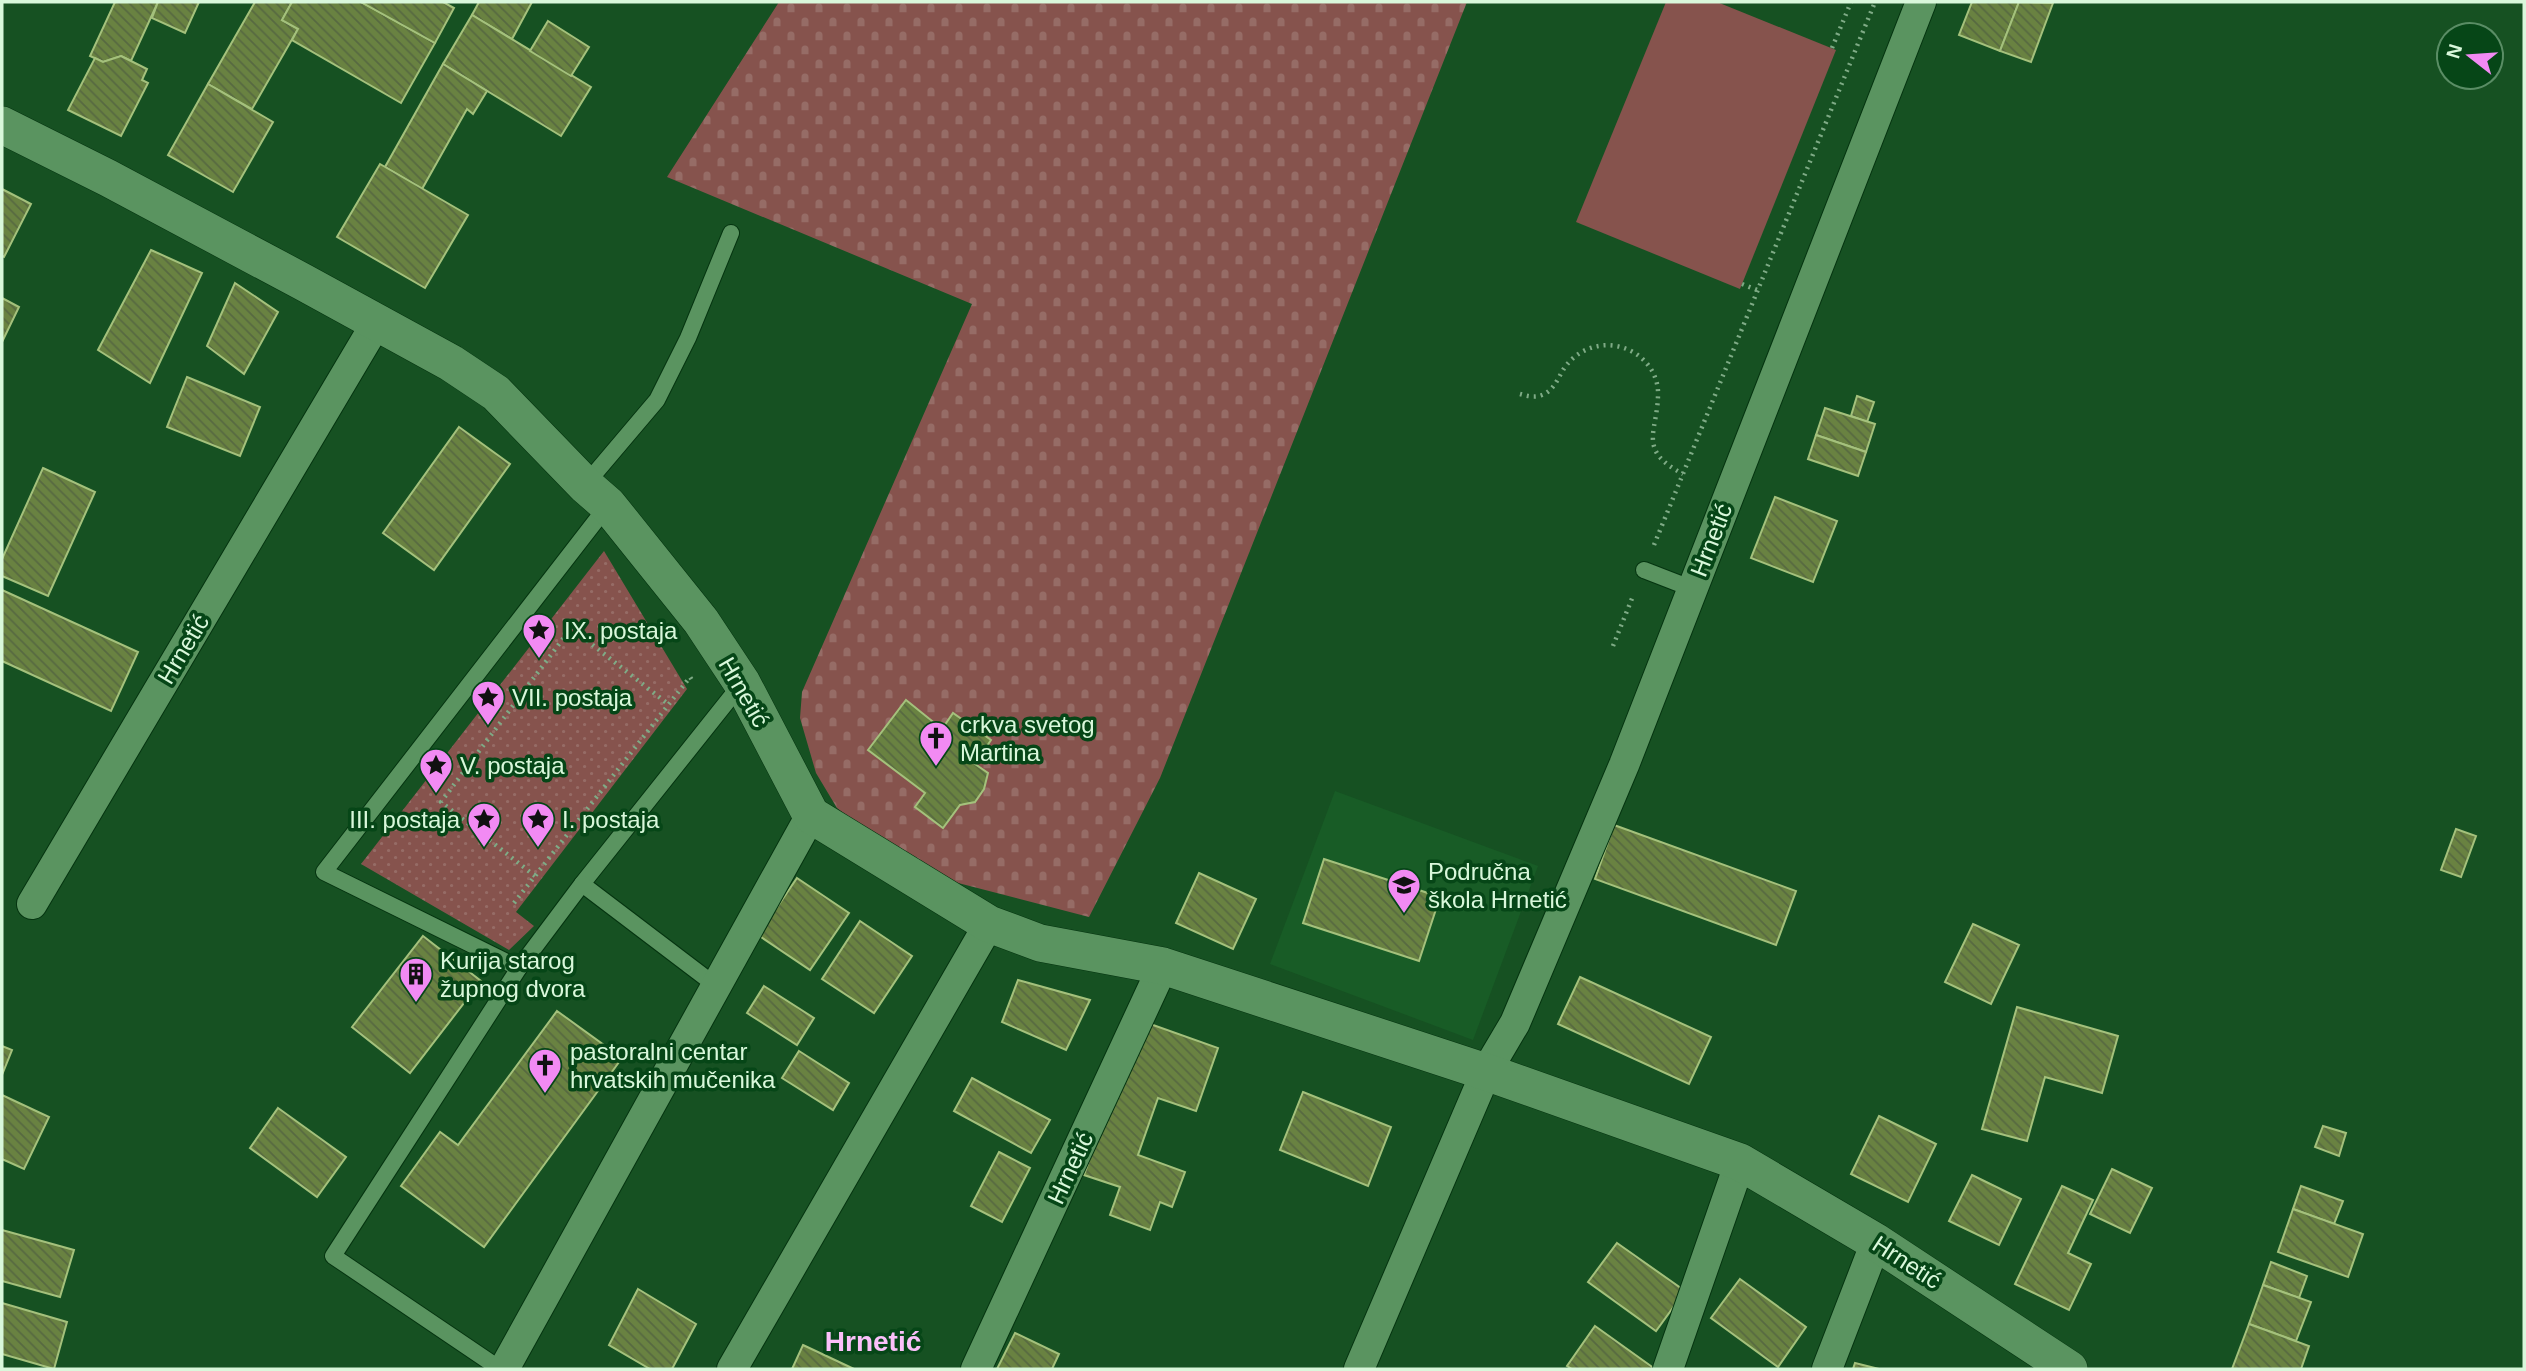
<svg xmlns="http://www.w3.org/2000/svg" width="2526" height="1371" font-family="Helvetica,sans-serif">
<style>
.built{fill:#185c26}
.green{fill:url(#green-dots)}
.cemetery{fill:url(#cemetery-stones)}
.pitch{fill:#86534d}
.building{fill:url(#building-back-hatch);stroke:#a4c17c;stroke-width:2}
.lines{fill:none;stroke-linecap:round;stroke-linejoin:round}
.service-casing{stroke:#053410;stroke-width:18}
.minor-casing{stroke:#053410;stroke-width:32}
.tertiary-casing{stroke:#053410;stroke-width:38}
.path{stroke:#7fab86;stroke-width:4.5;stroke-dasharray:2 5;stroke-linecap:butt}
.service{stroke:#5a9460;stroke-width:16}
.minor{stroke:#5a9460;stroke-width:30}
.tertiary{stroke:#5a9460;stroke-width:37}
.labels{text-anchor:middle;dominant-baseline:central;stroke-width:7;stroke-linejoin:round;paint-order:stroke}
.street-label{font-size:24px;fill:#d9f8db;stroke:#064617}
.poi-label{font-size:24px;fill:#d9f8db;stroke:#064617;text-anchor:start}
.quarter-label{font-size:28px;font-weight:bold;fill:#fbc0fa;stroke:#064617}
</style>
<defs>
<pattern id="green-dots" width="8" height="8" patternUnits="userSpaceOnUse" patternTransform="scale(1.75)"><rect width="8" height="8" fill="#86534d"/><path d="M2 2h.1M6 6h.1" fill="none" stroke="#966c66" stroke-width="1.8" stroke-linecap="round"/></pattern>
<pattern id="cemetery-stones" width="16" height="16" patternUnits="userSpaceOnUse" patternTransform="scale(1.75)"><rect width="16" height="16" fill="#86534d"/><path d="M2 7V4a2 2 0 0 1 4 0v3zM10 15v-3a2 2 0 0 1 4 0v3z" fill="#966c66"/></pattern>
<pattern id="building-back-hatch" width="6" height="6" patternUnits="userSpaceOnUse" patternTransform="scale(1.75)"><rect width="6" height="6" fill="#698241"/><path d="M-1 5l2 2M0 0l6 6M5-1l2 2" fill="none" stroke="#576941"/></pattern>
</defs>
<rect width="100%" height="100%" fill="#165122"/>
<!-- built -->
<path class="built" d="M1335,791l203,75 -65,174 -203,-76z"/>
<!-- green -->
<path class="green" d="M604,551l83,138 -171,223 18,14 -25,24 -148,-86z"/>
<!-- cemetery -->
<path class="cemetery" d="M779,2h688l-307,776 -71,139 -154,-40 -49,-31 -49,-38 -21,-35 -16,-55 2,-26 170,-388 -305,-127z"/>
<!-- pitch -->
<path class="pitch" d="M1666,2h51l119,48 -96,239 -164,-67z"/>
<!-- building -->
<g class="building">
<path d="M115,2h43l-27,59 -10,-5 -18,6 -13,-6z"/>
<path d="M158,2h41l-14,31 -33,-15z"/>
<path d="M255,2h37l-10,18 16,9 -46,80 -44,-25z"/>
<path d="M292,2h69l74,41 -34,60 -109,-63 6,-11 -16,-9z"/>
<path d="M361,2h82l11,6 -19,35z"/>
<path d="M479,2h53l-20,37 -40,-24z"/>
<path d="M1972,2h47l-19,49 -41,-16z"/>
<path d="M2019,2l34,1 -22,59 -31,-11z"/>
<path d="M472,15l119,72 -30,49 -118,-72z"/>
<path d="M548,21l41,26 -18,29 -41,-25z"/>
<path d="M121,56l26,13 -5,11 6,3 -27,53 -53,-26 27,-52 8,4z"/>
<path d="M443,64l44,27 -14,23 -6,-5 -45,80 -37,-22z"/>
<path d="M208,84l65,38 -40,70 -65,-37z"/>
<path d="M380,164l88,51 -43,73 -88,-51z"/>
<path d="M2,189l29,15 -27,53 -2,-1z"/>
<path d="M151,250l51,23 -52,110 -52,-33z"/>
<path d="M235,283l43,29 -34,62 -37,-28z"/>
<path d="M2,298l17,9 -17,35z"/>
<path d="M187,377l73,30 -20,49 -73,-29z"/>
<path d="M1857,396l17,6 -7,20 -16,-6z"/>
<path d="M1825,408l50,16 -9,28 -50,-17z"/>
<path d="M459,427l51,37 -76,106 -51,-37z"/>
<path d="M1816,435l50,17 -8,24 -50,-17z"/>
<path d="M43,468l52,24 -47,104 -46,-20v-17z"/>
<path d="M1775,497l62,24 -24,61 -62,-24z"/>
<path d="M2,590l136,62 -27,59 -109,-50z"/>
<path d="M906,700l36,29 11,-16 38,27 -16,24 13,9 -4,16 -9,13 -15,3 -17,23 -28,-21 10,-14 -57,-43z"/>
<path d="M1614,825l182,66 -20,54 -181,-66z"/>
<path d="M2456,829l20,7 -15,41 -20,-7z"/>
<path d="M1324,859l116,38 -21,64 -116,-38z"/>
<path d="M1199,873l57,26 -23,50 -57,-26z"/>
<path d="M797,878l52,35 -39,57 -52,-35z"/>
<path d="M860,921l52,35 -38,57 -52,-34z"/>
<path d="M1973,924l46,21 -28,59 -46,-22z"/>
<path d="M423,936l58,45 -71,92 -58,-46z"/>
<path d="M1580,977l131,60 -22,47 -131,-60z"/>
<path d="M1018,980l72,20 -24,50 -64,-28z"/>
<path d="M764,986l50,32 -17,27 -50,-32z"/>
<path d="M2017,1007l101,29 -16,57 -57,-16 -18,64 -45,-12z"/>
<path d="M557,1011l65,47 -138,189 -83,-61 39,-54 18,13z"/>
<path d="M1139,1020l79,28 -22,63 -38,-13 -20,57 47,17 -13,35 -12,-5 -10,28 -40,-15 10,-28 -36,-12z"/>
<path d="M2,1046l10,4 -10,25z"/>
<path d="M799,1051l50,32 -16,27 -51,-32z"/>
<path d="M972,1078l78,42 -19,33 -77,-42z"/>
<path d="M1303,1092l88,35 -23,59 -88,-36z"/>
<path d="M2,1095l47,22 -25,52 -22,-10z"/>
<path d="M278,1108l68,49 -29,40 -67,-49z"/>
<path d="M1879,1116l57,28 -28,58 -57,-28z"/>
<path d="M2323,1126l23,7 -7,23 -24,-9z"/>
<path d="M999,1152l31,16 -28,54 -31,-16z"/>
<path d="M2112,1169l40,19 -22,45 -40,-19z"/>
<path d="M1972,1175l49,24 -22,46 -50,-24z"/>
<path d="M2062,1186l31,14 -25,53 23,11 -22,46 -54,-26z"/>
<path d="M2301,1186l42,15 -9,23 -41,-15z"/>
<path d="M2293,1209l70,25 -15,43 -70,-25z"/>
<path d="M2,1230l72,20 -14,47 -58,-16z"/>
<path d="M1617,1243l68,48 -29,40 -68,-49z"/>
<path d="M2271,1262l36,14 -8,22 -36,-13z"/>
<path d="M1740,1279l66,48 -28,40 -67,-49z"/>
<path d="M2263,1285l48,17 -15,39 -47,-17z"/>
<path d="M638,1289l58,35 -24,45h-22l-41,-24z"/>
<path d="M2,1303l65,19 -13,47 -52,-15z"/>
<path d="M2249,1324l60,22 -8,23h-69z"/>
<path d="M1595,1326l60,43h-83l-5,-3z"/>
<path d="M1015,1333l44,21 -7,15h-55z"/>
<path d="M803,1345l51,24h-62z"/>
<path d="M1855,1363l24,6h-26z"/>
</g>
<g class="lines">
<defs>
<g id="service">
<path d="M585,485l72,-85 31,-62 43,-105"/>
<path d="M608,505l-284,367 195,96 63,-84 160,-201"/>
<path d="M1644,570l49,19"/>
<path d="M582,884l133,101"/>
<path d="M500,1369l-167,-113 186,-288"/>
</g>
<g id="minor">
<path d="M32,904l345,-582"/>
<path d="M504,1369l307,-554"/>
<path d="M732,1369l257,-445"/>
<path d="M976,1369l187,-403"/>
<path d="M1359,1369l127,-297 29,-49 109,-258 297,-763"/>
<path d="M1668,1369l72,-207"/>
<path d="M1827,1369l49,-127"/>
</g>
<path id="tertiary" d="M2,125l106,53 195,104 148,81 45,30 89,92 23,20 93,116 41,62 69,132 178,109 51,19 123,23 323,106 254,90 136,80 193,127"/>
</defs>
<!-- service casing -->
<use href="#service" class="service-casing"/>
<!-- minor casing -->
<use href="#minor" class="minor-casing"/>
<!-- tertiary casing -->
<use href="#tertiary" class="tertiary-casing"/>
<!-- path -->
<g class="path">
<path d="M1832,48l19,-46"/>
<path d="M1742,284l15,6"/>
<path d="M1520,394c7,2 15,4 22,1 13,-5 16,-18 23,-28 16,-22 45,-28 68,-15 14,8 24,22 25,39 1,40 -23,58 25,83"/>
<path d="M1654,545l221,-543"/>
<path d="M1613,646l20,-50"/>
<path d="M535,876l-94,-74 130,-174 97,76"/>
<path d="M514,903l176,-226 2,3"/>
</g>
<!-- service -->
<use href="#service" class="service"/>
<!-- minor -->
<use href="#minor" class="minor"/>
<!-- tertiary -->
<use href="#tertiary" class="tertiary"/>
</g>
<!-- icons -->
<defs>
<symbol id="sight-pin" viewBox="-11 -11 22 30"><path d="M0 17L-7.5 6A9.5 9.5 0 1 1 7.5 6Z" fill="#f28af3" stroke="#064617"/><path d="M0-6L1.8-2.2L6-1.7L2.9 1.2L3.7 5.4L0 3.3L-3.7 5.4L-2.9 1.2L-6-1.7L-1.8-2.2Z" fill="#111"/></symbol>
<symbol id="church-pin" viewBox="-11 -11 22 30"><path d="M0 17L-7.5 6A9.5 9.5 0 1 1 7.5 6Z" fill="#f28af3" stroke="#064617"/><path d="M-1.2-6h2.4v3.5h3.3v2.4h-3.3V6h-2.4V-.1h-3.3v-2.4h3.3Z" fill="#111"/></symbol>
<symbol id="school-pin" viewBox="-11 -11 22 30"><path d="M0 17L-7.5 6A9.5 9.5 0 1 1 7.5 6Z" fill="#f28af3" stroke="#064617"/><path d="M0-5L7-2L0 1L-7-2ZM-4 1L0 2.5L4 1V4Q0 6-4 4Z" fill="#111"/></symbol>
<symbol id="building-pin" viewBox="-11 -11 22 30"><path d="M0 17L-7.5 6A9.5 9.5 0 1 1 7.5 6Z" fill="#f28af3" stroke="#064617"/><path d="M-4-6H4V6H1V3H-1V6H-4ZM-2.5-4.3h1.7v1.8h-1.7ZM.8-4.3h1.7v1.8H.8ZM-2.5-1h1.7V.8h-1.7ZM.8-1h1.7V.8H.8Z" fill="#111"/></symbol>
</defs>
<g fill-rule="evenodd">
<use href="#sight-pin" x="520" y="611" width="38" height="52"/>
<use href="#sight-pin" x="469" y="678" width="38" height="52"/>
<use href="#church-pin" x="917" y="719" width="38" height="52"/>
<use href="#sight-pin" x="417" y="746" width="38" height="52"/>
<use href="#sight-pin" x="465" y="800" width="38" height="52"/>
<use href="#sight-pin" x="519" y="800" width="38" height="52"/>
<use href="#school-pin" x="1385" y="866" width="38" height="52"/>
<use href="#building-pin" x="397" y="955" width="38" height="52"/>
<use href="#church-pin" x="526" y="1046" width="38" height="52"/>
</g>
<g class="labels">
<!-- street labels -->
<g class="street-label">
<text transform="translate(1711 540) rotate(-69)">Hrnetić</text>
<text transform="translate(183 649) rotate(-59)">Hrnetić</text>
<text transform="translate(744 692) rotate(60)">Hrnetić</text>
<text transform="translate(1070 1168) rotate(-65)">Hrnetić</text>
<text transform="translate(1907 1262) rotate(33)">Hrnetić</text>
</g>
<!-- poi labels -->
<g class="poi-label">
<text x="564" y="630">IX. postaja</text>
<text x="512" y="697">VII. postaja</text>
<text x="960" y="724">crkva svetog<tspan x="960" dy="28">Martina</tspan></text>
<text x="460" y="765">V. postaja</text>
<text x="460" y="819" text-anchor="end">III. postaja</text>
<text x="562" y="819">I. postaja</text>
<text x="1428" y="871">Područna<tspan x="1428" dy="28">škola Hrnetić</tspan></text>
<text x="440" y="960">Kurija starog<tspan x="440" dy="28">župnog dvora</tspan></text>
<text x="570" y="1051">pastoralni centar<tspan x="570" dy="28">hrvatskih mučenika</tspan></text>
</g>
<!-- quarter labels -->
<g class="quarter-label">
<text x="873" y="1341">Hrnetić</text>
</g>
</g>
<!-- border -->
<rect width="2526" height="1371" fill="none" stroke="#d9f8db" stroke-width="7"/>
<!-- north arrow -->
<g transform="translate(2470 56) rotate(287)"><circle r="33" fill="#064617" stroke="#5a8d65" stroke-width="2"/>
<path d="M0-5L12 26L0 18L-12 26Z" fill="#f28af3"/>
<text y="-10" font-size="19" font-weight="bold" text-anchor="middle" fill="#d9f8db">N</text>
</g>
</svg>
